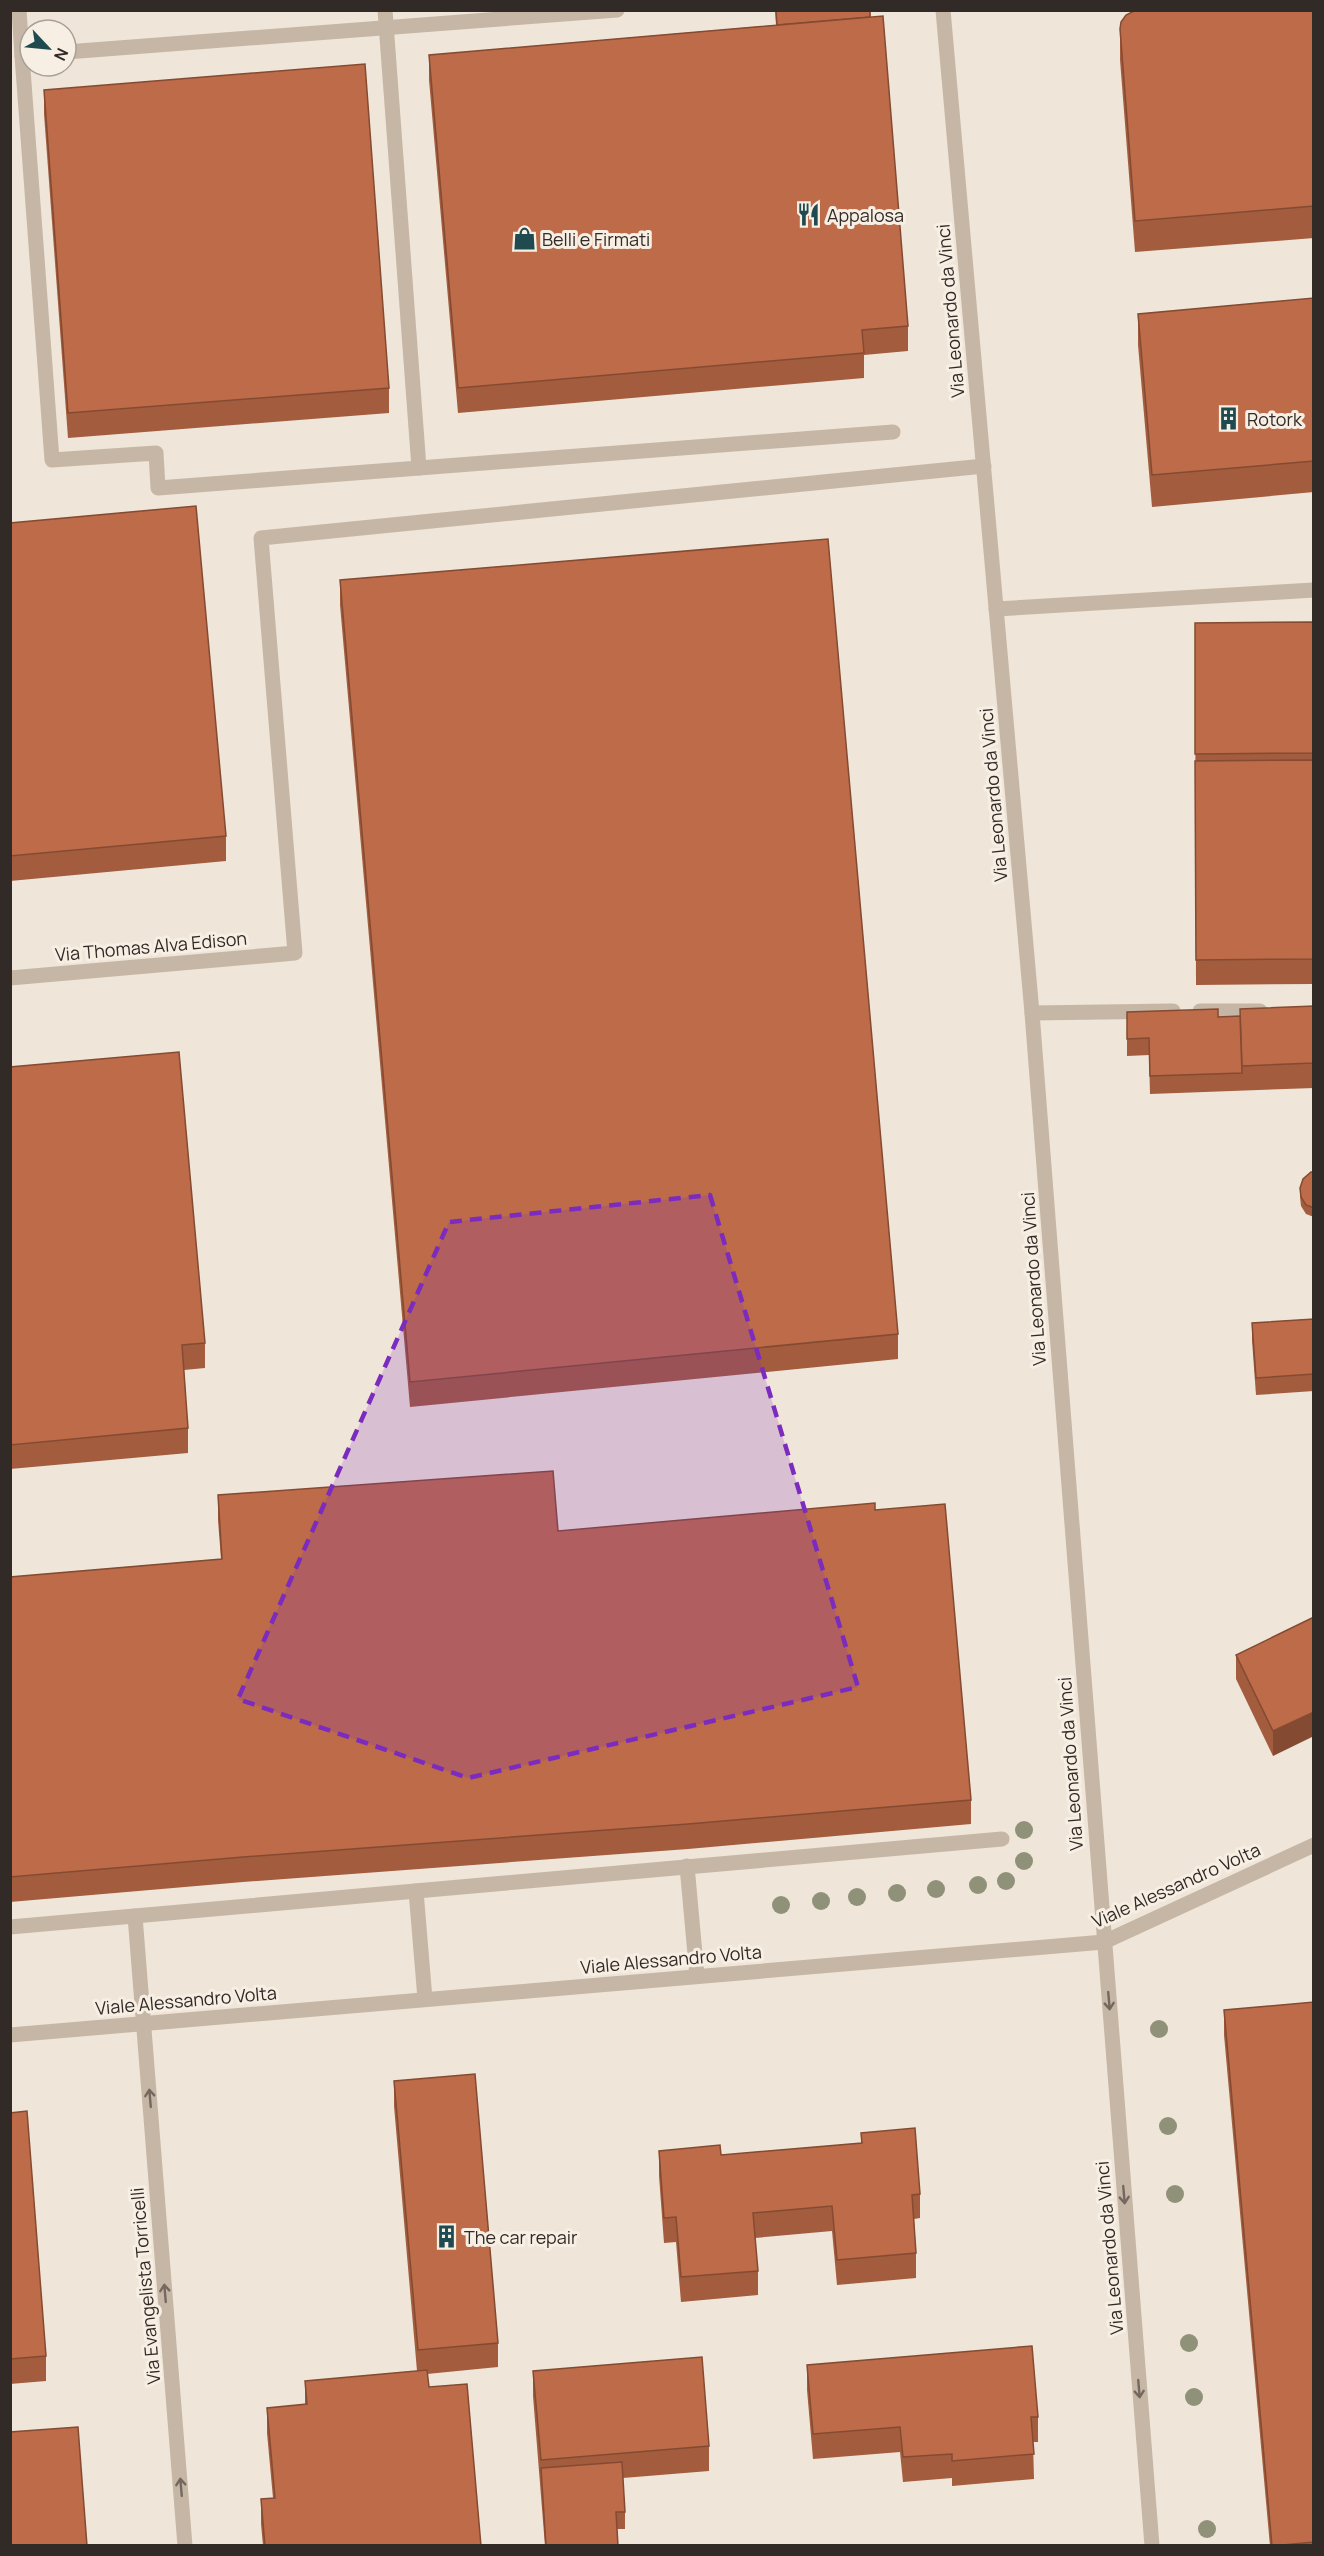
<svg xmlns="http://www.w3.org/2000/svg" width="1324" height="2556" font-family="Manrope,sans-serif">
<style>
.lines{fill:none;stroke-linecap:round;stroke-linejoin:round}
.minor{stroke:#c6b6a5;stroke-width:15}
.tree{fill:#8f9279}
.wall{fill:#a35c3e}
.shaded-wall{fill:#844b32}
.building{fill:#bd6b48;stroke:#844b32;stroke-width:1.5}
.oneway{stroke:#75695f}
.marked{fill:#7b2cbf;fill-opacity:0.2;stroke:#7b2cbf;stroke-width:4.5;stroke-dasharray:12 8;stroke-linejoin:round}
.labels{text-anchor:middle;dominant-baseline:central;stroke-width:6;stroke-linejoin:round;paint-order:stroke}
.poi-label{font-size:18px;fill:#322a26;stroke:#f7efe4;text-anchor:start}
.street-label{font-size:18px;fill:#322a26;stroke:#f7efe4}
</style>
<rect width="100%" height="100%" fill="#efe5d8"/>
<g class="lines">
<!-- minor -->
<g class="minor">
<path d="M19,10l3,46 8,-1"/>
<path d="M943,10l89,1003 120,1533"/>
<path d="M66,52l551,-42"/>
<path d="M22,56l30,404 104,-7 2,35 261,-20 -34,-458"/>
<path d="M419,468l474,-36"/>
<path d="M996,609l318,-19"/>
<path d="M10,978l285,-25 -34,-415 723,-72"/>
<path d="M1200,1011h60"/>
<path d="M1032,1013l141,-2"/>
<path d="M687,1866l10,110"/>
<path d="M416,1891l9,108"/>
<path d="M135,1916l50,630"/>
<path d="M10,1927l992,-88"/>
<path d="M10,2035l1094,-93 210,-97"/>
</g>
</g>
<!-- trees -->
<g class="tree">
<circle cx="1024" cy="1830" r="9"/>
<circle cx="1024" cy="1861" r="9"/>
<circle cx="1006" cy="1881" r="9"/>
<circle cx="978" cy="1885" r="9"/>
<circle cx="936" cy="1889" r="9"/>
<circle cx="897" cy="1893" r="9"/>
<circle cx="857" cy="1897" r="9"/>
<circle cx="821" cy="1901" r="9"/>
<circle cx="781" cy="1905" r="9"/>
<circle cx="1159" cy="2029" r="9"/>
<circle cx="1168" cy="2126" r="9"/>
<circle cx="1175" cy="2194" r="9"/>
<circle cx="1189" cy="2343" r="9"/>
<circle cx="1194" cy="2397" r="9"/>
<circle cx="1207" cy="2529" r="9"/>
</g>
<!-- wall -->
<g class="wall">
<path d="M775,10h95l38,316v25l-44,4v23l-406,35 -29,-333v-25l347,-30z"/>
<path d="M1314,10v228l-179,14 -15,-192v-31z"/>
<path d="M44,90l345,298v25l-321,25 -24,-324z"/>
<path d="M1314,298v194l-162,15 -14,-162v-31z"/>
<path d="M10,523l216,313v25l-216,20z"/>
<path d="M340,580l558,754v25l-488,48 -70,-802z"/>
<path d="M1314,622v362l-118,1 -1,-362z"/>
<path d="M1314,1006v82l-164,6 -1,-39 -22,1v-44l91,5 22,-1z"/>
<path d="M10,1067l195,276v25l-21,2 4,58v25l-178,16z"/>
<path d="M1314,1172v45l-8,-3 -5,-8 -1,-9v-9z"/>
<path d="M1314,1319v72l-58,4 -4,-55v-17z"/>
<path d="M218,1495l340,36 317,-21 96,290v24l-283,25 -445,33 -233,20v-325l211,-18 -3,-39z"/>
<path d="M1314,1617l-41,139 -37,-77v-24z"/>
<path d="M1314,2002v544h-44l-46,-511v-25z"/>
<path d="M394,2081l104,262v24l-71,7 2,13 52,159h-218l-2,-22v-25l12,-1 -6,-65v-25l38,-4v-23l112,-10 -23,-265z"/>
<path d="M10,2113l36,243v25l-36,3z"/>
<path d="M861,2133l59,61v24l-6,1 2,34v25l-79,7 -5,-54 -77,7 3,33v24l-77,7 -5,-60 -12,1 -5,-67v-25l62,4 140,-12z"/>
<path d="M807,2365l231,52v25h-5l1,37 -82,7v-8l-49,4 -3,-30 -87,7 -6,-69z"/>
<path d="M533,2371l176,75v25l-86,7 2,34v17h-8l1,17h-73l-12,-150z"/>
</g>
<!-- shaded-wall -->
<path class="shaded-wall" d="M1314,1712v24l-41,20v-25z"/>
<!-- building -->
<g class="building">
<path d="M776,10h94v7l-93,8z"/>
<path d="M1136,10h178v196l-179,15 -15,-192 1,-7 5,-7z"/>
<path d="M883,16l25,310 -46,4 2,23 -406,35 -29,-333z"/>
<path d="M365,64l24,324 -321,25 -24,-323z"/>
<path d="M1314,298v163l-162,14 -14,-161z"/>
<path d="M196,506l30,330 -216,20v-333z"/>
<path d="M828,539l70,795 -488,48 -70,-802z"/>
<path d="M1314,622v131l-119,1v-131z"/>
<path d="M1314,760v199l-118,1 -1,-199z"/>
<path d="M1314,1006v57l-72,3 -2,-57z"/>
<path d="M1218,1009v8l22,-1 2,57 -92,3 -1,-38 -22,1v-27z"/>
<path d="M179,1052l26,291 -23,2 6,83 -178,17v-378z"/>
<path d="M1311,1172h3v36l-8,-3 -5,-8 -1,-9 3,-9z"/>
<path d="M1314,1319v55l-58,4 -4,-55z"/>
<path d="M553,1471l5,60 317,-28v7l70,-6 26,296 -283,24 -445,33 -233,20v-300l212,-18 -4,-64z"/>
<path d="M1314,1617v95l-41,19 -37,-76z"/>
<path d="M1314,2002v540l-42,4 -48,-536z"/>
<path d="M475,2074l23,269 -80,7 -24,-269z"/>
<path d="M27,2111l19,245 -36,3v-246z"/>
<path d="M915,2128l5,66 -8,1 4,58 -79,7 -5,-54 -79,7 5,58 -77,6 -5,-60 -12,1 -5,-67 61,-6 1,10 141,-12 -1,-10z"/>
<path d="M1032,2346l6,71h-7l3,37 -82,7v-7l-49,3 -3,-30 -87,7 -6,-69z"/>
<path d="M702,2357l7,89 -168,14 -8,-89z"/>
<path d="M427,2370l2,17 38,-3 14,162h-216l-4,-47 14,-1 -8,-90 40,-4 -2,-23z"/>
<path d="M78,2427l9,119h-77v-114z"/>
<path d="M622,2462l3,50h-9l2,34h-72l-5,-78z"/>
</g>
<!-- one-way arrows -->
<defs><path id="oneway-shaft" d="M-6 0H5M1.5-3L5.5 0L1.5 3" fill="none" stroke-width="1.6" stroke-linecap="round" stroke-linejoin="round" transform="scale(1.5)"/></defs>
<g class="oneway">
<use href="#oneway-shaft" transform="translate(1109 2001) rotate(85)"/>
<use href="#oneway-shaft" transform="translate(150 2098) rotate(-95)"/>
<use href="#oneway-shaft" transform="translate(1124 2195) rotate(85)"/>
<use href="#oneway-shaft" transform="translate(165 2293) rotate(-95)"/>
<use href="#oneway-shaft" transform="translate(1139 2389) rotate(85)"/>
<use href="#oneway-shaft" transform="translate(181 2487) rotate(-95)"/>
</g>
<!-- marked area -->
<path class="marked" d="M710,1195l148,492 -390,91 -230,-79 211,-477z"/>
<!-- icons -->
<defs>
<symbol id="restaurant-bare" viewBox="-9 -9 18 18"><path d="M-5-6h1v4h1v-4h1v4h1v-4h1v5L-1.5 .5V6h-2V.5L-5-1ZM5-6V6H3V1.5H1.5Q1.5-4 5-6Z" fill="#1f4a50" stroke="#f7efe4" stroke-width="2.5" paint-order="stroke"/></symbol>
<symbol id="shop-bare" viewBox="-9 -9 18 18"><path d="M-5-2.5h2.3a2.7 3.5 0 0 1 5.4 0H5L5.5 6h-11ZM-1.5-2.5h3a1.5 2.3 0 0 0-3 0Z" fill="#1f4a50" stroke="#f7efe4" stroke-width="2.5" paint-order="stroke"/></symbol>
<symbol id="building-bare" viewBox="-9 -9 18 18"><path d="M-4-6H4V6H1V3H-1V6H-4ZM-2.5-4.3h1.7v1.8h-1.7ZM.8-4.3h1.7v1.8H.8ZM-2.5-1h1.7V.8h-1.7ZM.8-1h1.7V.8H.8Z" fill="#1f4a50" stroke="#f7efe4" stroke-width="2.5" paint-order="stroke"/></symbol>
</defs>
<g fill-rule="evenodd">
<use href="#restaurant-bare" x="792" y="198" width="33" height="33"/>
<use href="#shop-bare" x="508" y="222" width="33" height="33"/>
<use href="#building-bare" x="1212" y="402" width="33" height="33"/>
<use href="#building-bare" x="430" y="2220" width="33" height="33"/>
</g>
<g class="labels">
<!-- poi labels -->
<g class="poi-label">
<text x="827" y="215">Appalosa</text>
<text x="542" y="239">Belli e Firmati</text>
<text x="1247" y="419">Rotork</text>
<text x="464" y="2237">The car repair</text>
</g>
<!-- street labels -->
<g class="street-label">
<text transform="translate(950 311) rotate(-95)">Via Leonardo da Vinci</text>
<text transform="translate(993 795) rotate(-95)">Via Leonardo da Vinci</text>
<text transform="translate(151 946) rotate(-5)">Via Thomas Alva Edison</text>
<text transform="translate(1033 1279) rotate(-94)">Via Leonardo da Vinci</text>
<text transform="translate(1070 1764) rotate(-94)">Via Leonardo da Vinci</text>
<text transform="translate(1176 1885) rotate(-24)">Viale Alessandro Volta</text>
<text transform="translate(671 1959) rotate(-5)">Viale Alessandro Volta</text>
<text transform="translate(186 2000) rotate(-5)">Viale Alessandro Volta</text>
<text transform="translate(1109 2248) rotate(-95)">Via Leonardo da Vinci</text>
<text transform="translate(145 2286) rotate(-95)">Via Evangelista Torricelli</text>
</g>
</g>
<!-- border -->
<rect width="1324" height="2556" fill="none" stroke="#322a26" stroke-width="24"/>
<!-- north arrow -->
<g transform="translate(48 48) rotate(116)"><circle r="28" fill="#f7efe4" stroke="#a8a098" stroke-width="1.5"/>
<path d="M0-4.5L10 22L0 15L-10 22Z" fill="#1f4a50"/>
<text y="-9" font-size="16" font-weight="bold" text-anchor="middle" fill="#322a26">N</text>
</g>
</svg>
